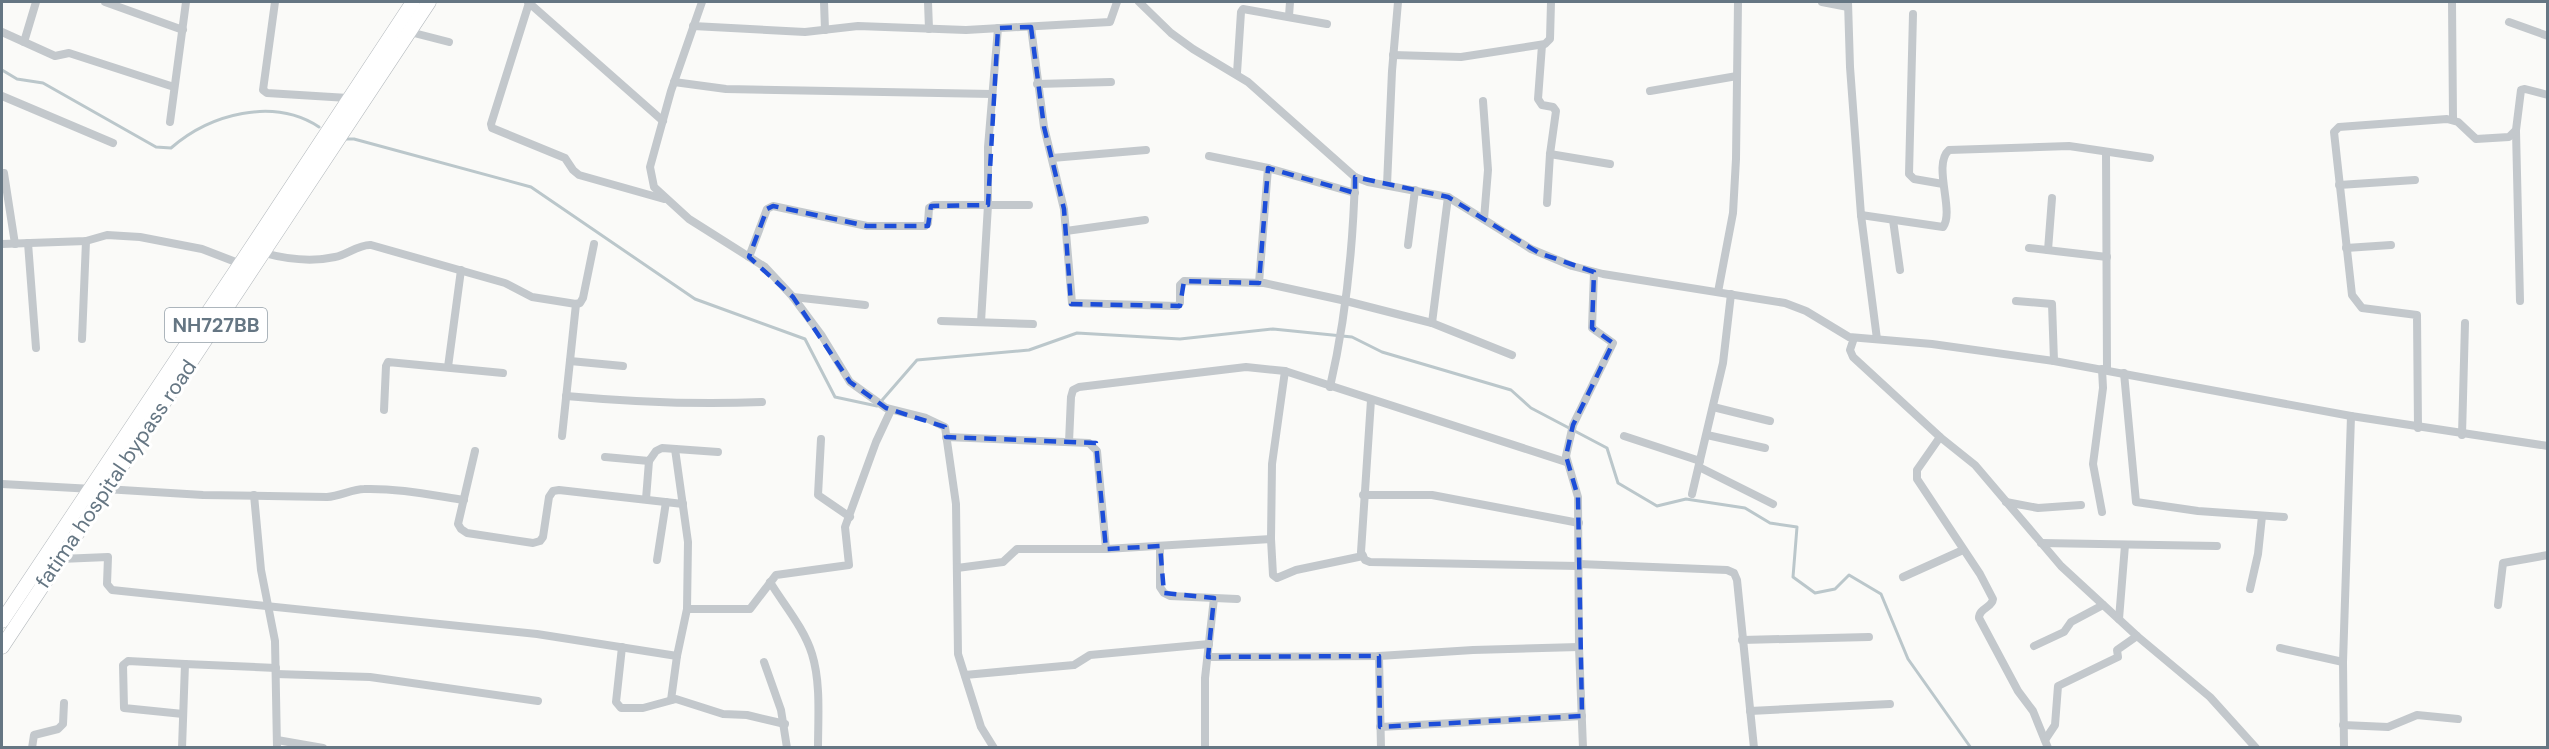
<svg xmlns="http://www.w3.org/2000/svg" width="2549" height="749" font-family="'DM Sans',sans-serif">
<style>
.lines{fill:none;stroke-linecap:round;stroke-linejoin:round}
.stream{stroke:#bbc7cb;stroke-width:3}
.trunk-casing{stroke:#b4b9bd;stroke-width:15}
.minor{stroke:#c3c8cc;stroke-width:8}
.trunk{stroke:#fff;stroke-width:14}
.marked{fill:none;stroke:#1d4ed8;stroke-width:4.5;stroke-dasharray:12 8;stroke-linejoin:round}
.labels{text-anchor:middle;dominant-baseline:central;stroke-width:6;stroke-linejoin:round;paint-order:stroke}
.shield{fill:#fff;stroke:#939fa8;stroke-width:1.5}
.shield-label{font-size:20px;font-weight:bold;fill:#657683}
.street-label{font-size:21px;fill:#657683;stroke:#fff}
</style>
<rect width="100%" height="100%" fill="#fafaf8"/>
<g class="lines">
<!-- stream -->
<g class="stream">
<path d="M2,70l15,9 26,4 113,64 15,1c39,-34 102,-51 148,-21"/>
<path d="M345,139h9l177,48 164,112 110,40 30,58 42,9 40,-46 112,-10 48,-17 103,6 93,-10 79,8 30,15 129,38 20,18 76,40 11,35 39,23 29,-7 59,9 25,15 27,4 -4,50 22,16 20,-4 14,-14 32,19 27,65 63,89"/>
</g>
<defs>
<g id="trunk">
<path d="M2,621l249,-373 162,-246"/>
<path d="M2,647l427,-645"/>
</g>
</defs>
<!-- trunk casing -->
<use href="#trunk" class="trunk-casing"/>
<!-- minor -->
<g class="minor">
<path d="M105,2l78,28"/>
<path d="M275,2l-12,88 4,3 81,5"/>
<path d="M528,2l135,119"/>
<path d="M702,2l-31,89 -21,76 4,20 35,32 76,48 28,30 29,39 28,46 36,26 40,10 19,9 11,77 2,150 23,73 13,21"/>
<path d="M824,2l1,28"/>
<path d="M928,2l1,27"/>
<path d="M1139,2l32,31 22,16 55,33 107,95 13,5 80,15 83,52 41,17 31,8 182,29 21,8 43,26 83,7 122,17 297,55 197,30"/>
<path d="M1822,2l26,5"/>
<path d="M1848,2l2,65 11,148 16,124"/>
<path d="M2452,2l1,117"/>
<path d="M529,3l-38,121 1,4 73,30 8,12 6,5 85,24"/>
<path d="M1913,14l-4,160 5,5 29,5"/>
<path d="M1289,16l1,-14"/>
<path d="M2509,22l39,14"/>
<path d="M693,26l112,6 53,-6 108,4 144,-8 7,-20"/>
<path d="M1031,27l13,100 20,82 8,94 105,3 3,-3v-18l4,-4 80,2 82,18 86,22 80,32"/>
<path d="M2,32l53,24 14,-3 105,34"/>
<path d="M410,32l39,10"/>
<path d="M24,42l12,-40"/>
<path d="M1542,45l-4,54 4,6 11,2 3,4 -6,43 -3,49"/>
<path d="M1393,55l68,2 84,-13 5,-5 1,-37"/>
<path d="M1237,73l4,-61 2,-3 84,15"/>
<path d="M674,82l52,7 266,5"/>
<path d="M1037,84l74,-2"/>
<path d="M1650,91l87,-15"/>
<path d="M2,96l111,47"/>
<path d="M1483,101l5,69 -4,49"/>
<path d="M170,122l16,-120"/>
<path d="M2516,131l4,170"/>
<path d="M2106,152l1,218"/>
<path d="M1550,154l60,10"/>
<path d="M1209,156l59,12 87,25"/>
<path d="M1052,158l94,-8"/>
<path d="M4,173l11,71"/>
<path d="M1387,185l5,-114 6,-69"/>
<path d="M2339,185l76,-5"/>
<path d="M1861,215l82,12c12,-16 -11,-62 6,-77l120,-4 81,12"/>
<path d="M1893,220l7,50"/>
<path d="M1066,231l79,-11"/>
<path d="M28,243l8,105"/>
<path d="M2,244l84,-3 21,-6 33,2 62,12 39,15"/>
<path d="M1408,245l7,-55"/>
<path d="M2029,248l78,9"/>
<path d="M2346,248l45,-3"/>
<path d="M2048,250l4,-52"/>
<path d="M264,253c22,6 48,9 71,4 12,-2 24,-13 36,-12l134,38 27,14 44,7 4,-1 3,-5 11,-54"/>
<path d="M749,257l18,-48 6,-3 94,20h58l3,-3 1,-15 5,-3h95"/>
<path d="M1259,283l9,-115"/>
<path d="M1718,292l15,-79 3,-54 2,-157"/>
<path d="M793,297l72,8"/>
<path d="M2016,301l36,3 2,57"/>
<path d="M941,321l92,3"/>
<path d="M981,322l7,-117v-58l10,-119"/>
<path d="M1432,323l16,-126"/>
<path d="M1854,338l-4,12 3,7 87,80 35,28 86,101 76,70 73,61 46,51"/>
<path d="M82,339l4,-98"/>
<path d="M570,361l53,5"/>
<path d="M448,367l13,-97"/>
<path d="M2102,369l1,19 -10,76 9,48"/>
<path d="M1285,371l-13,93 -1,75 2,36 4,3 19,-8 67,-14"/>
<path d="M2124,373l12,129 62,9 86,6"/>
<path d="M1330,387c16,-69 23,-139 25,-210"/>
<path d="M566,396c66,6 130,9 196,6"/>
<path d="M1371,400l-10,152 4,8 5,2 209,4"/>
<path d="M1713,407l57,14"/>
<path d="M384,410l2,-44 2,-4 115,11"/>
<path d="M2418,428l-1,-113 -55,-7 -10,-13 -18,-163 5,-5 108,-8 11,3 18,17 33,-2 7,-7 5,-40 4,-1 23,6"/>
<path d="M1707,435l58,13"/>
<path d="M2462,435l3,-112"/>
<path d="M562,436l14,-132"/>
<path d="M1624,436l76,25"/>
<path d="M946,437l143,6 8,8 9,98"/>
<path d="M1940,437l-23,33v9l63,95 13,25c-1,9 -14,9 -14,19l39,73 15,20 15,37"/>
<path d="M821,439l-3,56 32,22"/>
<path d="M1069,442l2,-45 2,-7 6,-3 167,-20 39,4 281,91"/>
<path d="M475,451l-17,73 3,5 6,4 66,10 7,-2 3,-4 6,-40 4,-6 6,-1 124,14"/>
<path d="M605,457l44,4 7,-10 6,-3 56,4"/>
<path d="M1699,467l74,37"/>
<path d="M2,484l91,5"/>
<path d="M105,489l98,6 124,2c13,-1 26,-8 37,-8 33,-1 67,6 100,11"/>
<path d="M1692,494l31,-131 8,-69"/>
<path d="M254,495l7,75 14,71 2,107"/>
<path d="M1363,495h69l147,28"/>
<path d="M646,499l3,-38"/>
<path d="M2006,502l32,6 43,-3"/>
<path d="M2041,543l176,3"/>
<path d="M1160,546v41l4,6 6,3 67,3"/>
<path d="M60,559l48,-2 -1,27 5,6 425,44 140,22"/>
<path d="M657,560l9,-58"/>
<path d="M1579,564l148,6 7,3 3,7 17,168"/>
<path d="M957,568l46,-6 14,-13h89l165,-10"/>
<path d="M1903,577l60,-27"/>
<path d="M770,582c14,23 34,46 42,72 9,29 6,64 6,94"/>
<path d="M2250,589l8,-35 4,-38"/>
<path d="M2498,605l5,-42 45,-8"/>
<path d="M687,609h63l26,-34 73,-10 -4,-38 31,-85 15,-32"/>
<path d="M2119,619l6,-74"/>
<path d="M1742,640l127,-3"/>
<path d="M2034,646l30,-14 7,-10 32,-17"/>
<path d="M622,647l-6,55 5,6h22l33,-9 47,15 24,1 38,9"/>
<path d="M2280,648l63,14"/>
<path d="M1379,656l2,92"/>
<path d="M1208,657l171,-1 94,-6 106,-3"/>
<path d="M764,662l17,48 6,38"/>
<path d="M276,674l94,3 168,24"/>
<path d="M965,675l109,-10 16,-10 119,-11"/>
<path d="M671,700l6,-44 10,-47 1,-67 -13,-93"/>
<path d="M1750,711l140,-7"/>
<path d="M183,714l-59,-6 -1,-43 5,-4 57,3"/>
<path d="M2343,725l45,2 29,-12 41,4"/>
<path d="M1380,727l202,-11"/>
<path d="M277,740l46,8"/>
<path d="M2045,740l10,-15 3,-39 60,-29 -1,-7 20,-14"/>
<path d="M32,748l2,-13 24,-6 5,-5 1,-21"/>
<path d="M182,748l3,-84 91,4"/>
<path d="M1205,748v-70l9,-80"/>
<path d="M1583,748l-4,-101 -1,-150 -12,-41 7,-31 40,-82 -21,-15 2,-56"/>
<path d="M2344,748l-1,-86 8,-246"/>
</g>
<!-- trunk -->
<use href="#trunk" class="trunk"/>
</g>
<!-- marked area -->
<path class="marked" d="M1031,27l13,100 20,82 7,95 109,2 4,-25 75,2 9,-115 87,25v-16l93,20 91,56 55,19 -2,56 21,15 -40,82 -7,31 12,41 4,219 -202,11 -1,-71 -171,1 6,-59 -50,-5 -4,-47 -54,3 -10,-106 -150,-6 -1,-10 -59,-19 -36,-26 -57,-85 -44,-40 18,-48 6,-3 94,20h61l3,-20 57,-1 10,-177z"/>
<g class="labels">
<!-- shield labels -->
<rect class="shield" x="165" y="308" width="102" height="34" rx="4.5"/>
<g class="shield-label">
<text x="216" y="325">NH727BB</text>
</g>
<!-- street labels -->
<g class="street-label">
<text transform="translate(116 474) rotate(-56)">fatima hospital bypass road</text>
</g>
</g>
<!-- border -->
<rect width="2549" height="749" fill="none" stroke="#657683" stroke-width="6"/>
</svg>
